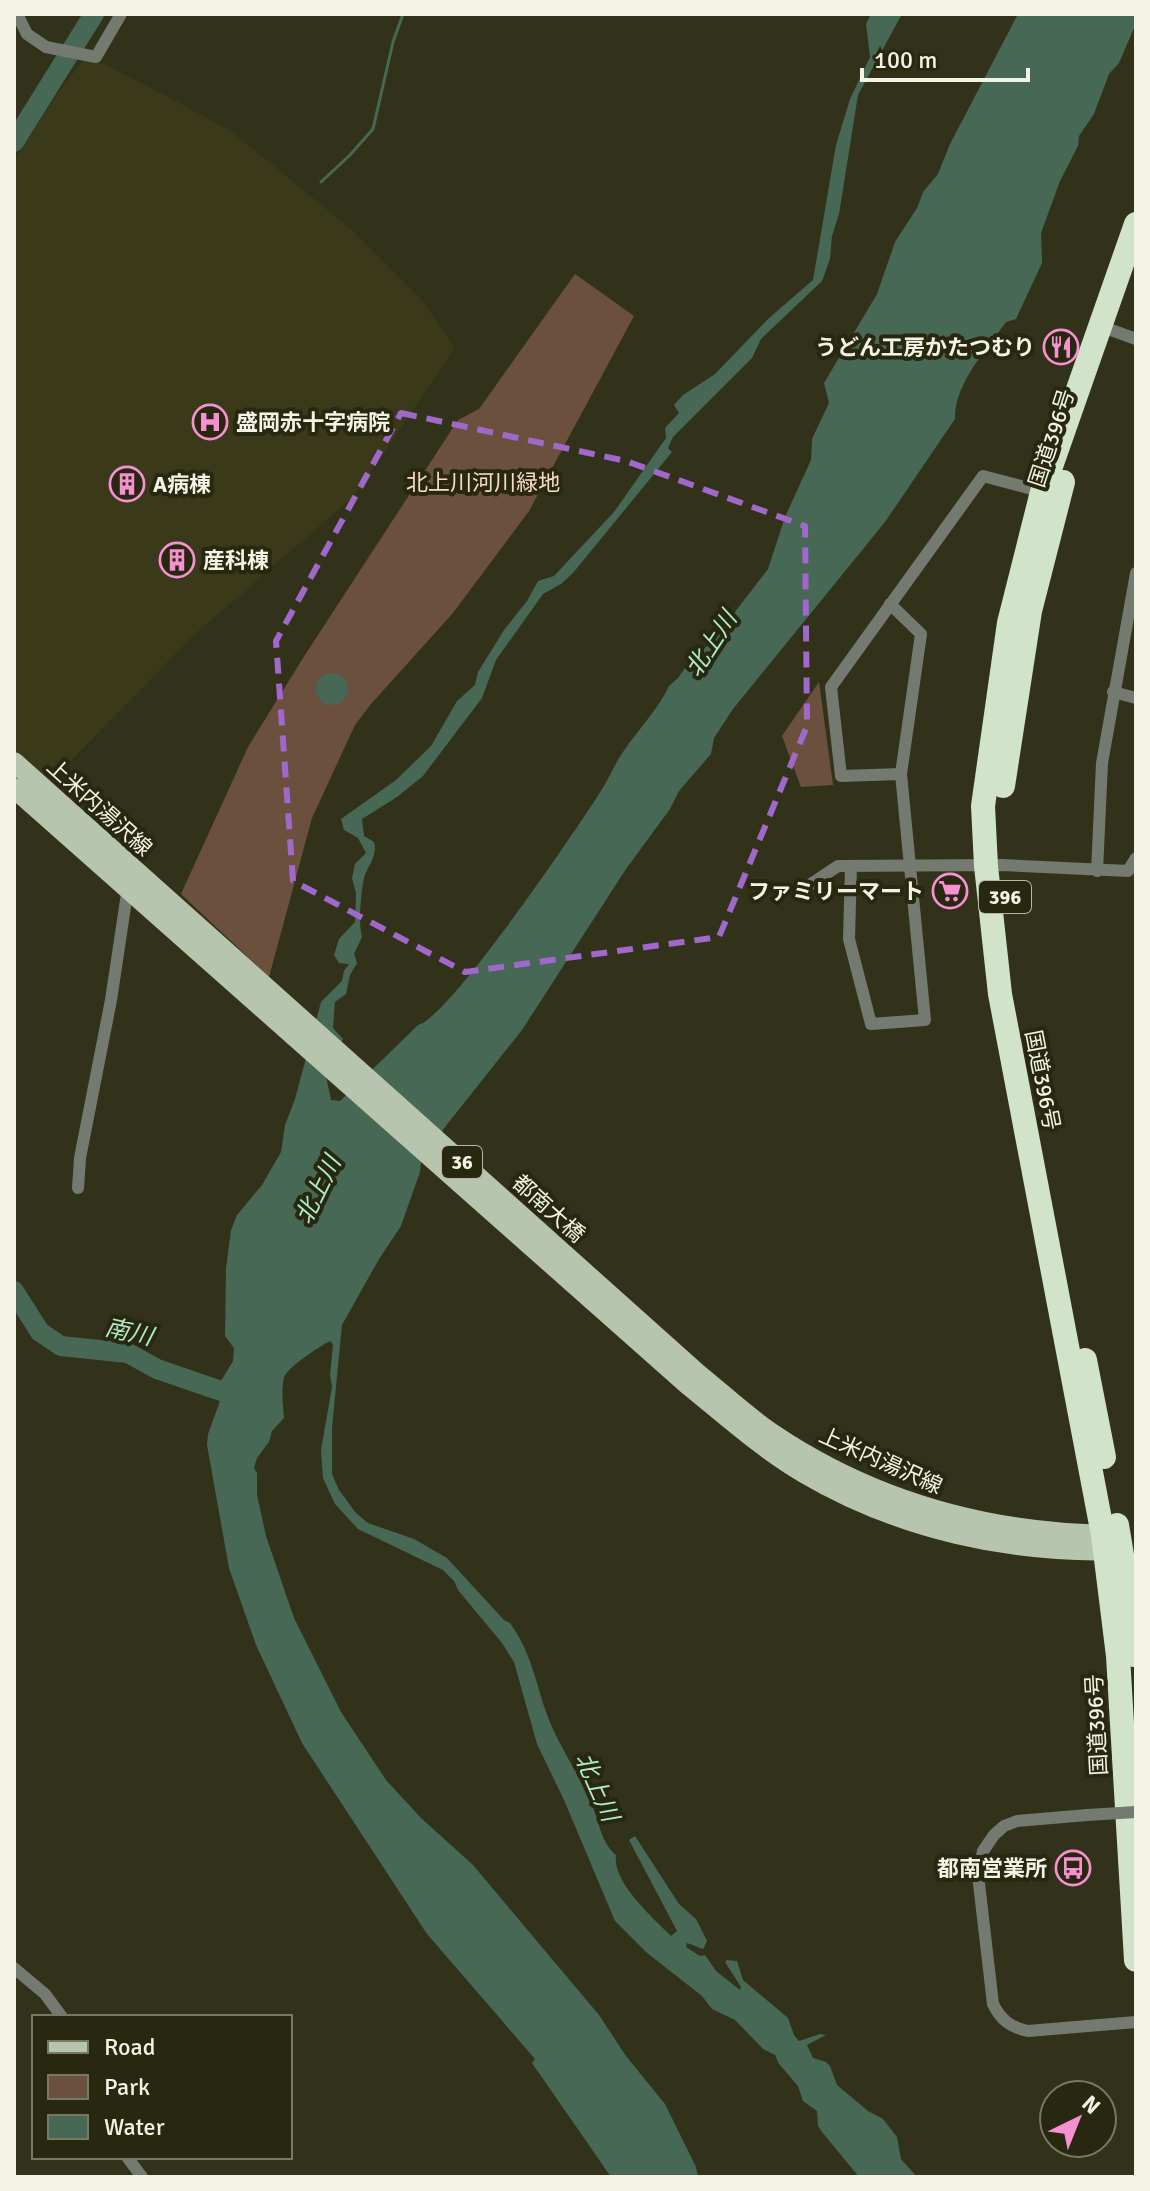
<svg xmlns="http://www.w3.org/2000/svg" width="1150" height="2191" font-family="Signika,'Noto Sans JP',sans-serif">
<rect width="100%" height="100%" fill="#313219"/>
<path fill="#3a3a1a" d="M83,61L102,63L151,88L227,129L254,150L352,230L421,299L455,348L355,495L195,634L49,783L14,749V160L57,94Z"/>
<g fill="#6b513d">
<path d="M575,274L634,316L529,511L453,613L371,704L355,725L312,818L269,977L181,894L248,747L303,658L458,420L479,409Z"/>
<path d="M819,682L833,785L801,787L782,736Z"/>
</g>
<g fill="#466855">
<path d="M871,14H902L858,95L839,214L832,236L830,259L822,281L761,339L752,358L673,437L668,448L672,452L573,573L561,584L543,594L496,660L482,698L423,776L397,797L362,819L364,836L374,842C378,857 367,866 364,878C361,893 358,923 362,937L354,954L357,963L350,975L346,994L335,1002L333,1028L343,1039L326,1076L331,1100L340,1101L418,1025C448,1019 576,830 599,794C608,781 614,765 623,752C637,731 659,708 669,686L678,678L692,658L711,643L768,569L785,517L811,460L812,439L829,403L824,383L877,294L895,242L917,208L923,192L938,174L950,144L1018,14H1132L1135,19L1134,28L1119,63L1109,74L1094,114L1079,136L1078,146L1060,181L1041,233L1042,263L1016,319L1006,322C987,349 954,384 955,419L885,522L733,709L714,738L711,754L679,791L670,809L626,869L522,1030L445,1127L421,1163L420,1172L401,1226L379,1259L342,1325L332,1428V1474L339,1490L356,1513L368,1523L414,1539L447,1558L504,1620L510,1623C535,1658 536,1690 552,1727C564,1754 581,1778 592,1805C599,1821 601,1843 616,1855C612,1882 652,1917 671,1936L677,1931L629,1840L635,1836L679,1904L696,1919L707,1941L703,1949L687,1943L686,1947L700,1956L705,1955L716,1971L740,1990L741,1987L725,1962L727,1960L737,1961L743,1980L788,2018L794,2035L799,2041L820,2034L826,2035L807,2045L813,2058L826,2062L830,2066L837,2085L868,2111L883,2119L897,2137L901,2159L917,2177H859L822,2132L818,2126L817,2111L803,2101L798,2086L779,2064L775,2055L763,2049L735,2020L712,2009L702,1996L646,1952L615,1921L564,1800L537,1744L514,1662L502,1643L458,1590L454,1581L443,1570L358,1529L335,1504L323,1478L321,1450L332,1387L330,1375L333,1344L330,1341C319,1347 287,1367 284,1378C281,1389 283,1407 284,1418L272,1431L269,1442L257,1458L254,1468L257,1473V1495L266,1536L294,1618L341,1712L386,1780L421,1818L473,1865L599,2015L626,2056L665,2104L696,2167L698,2177H611L532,2063L535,2059L427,1934L302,1743L256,1645L229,1568L207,1445L208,1434L220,1401L221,1381L233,1361L234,1348L225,1336L226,1268L231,1230L237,1215L262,1185L281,1152L285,1125L295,1099L321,1002L342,981L344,971L349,964L339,963L334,955L339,939L355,922L356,893L352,878L355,864L366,853L358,838L344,830L341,819L396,780L431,746L457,701L475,685L478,672L504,630L527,601L538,581L554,576L614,512L666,438L665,428L679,413L674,405L683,395L715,374L769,318L813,280L836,145L850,99L870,57L866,24Z"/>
<circle cx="332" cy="689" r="16"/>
</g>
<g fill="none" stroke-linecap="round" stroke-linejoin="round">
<path stroke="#466855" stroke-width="3" d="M321,182L350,155L373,129L393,42L403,14"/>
<g stroke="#466855" stroke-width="20">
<path d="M14,142L94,14"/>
<path d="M14,1291L40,1332L61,1346L128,1353L157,1369L227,1393L243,1404"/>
</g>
<g stroke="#747a70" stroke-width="12">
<path d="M17,14L27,34L46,47L96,57L121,14"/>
<path d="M1100,326L1136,339"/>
<path d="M1113,692L1136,698"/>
<path d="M901,774L841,776L831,687L983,476L1043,492"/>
<path d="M851,866L849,939L871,1024L925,1020L901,774L921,634L890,604"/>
<path d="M1097,871L1102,763L1136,573"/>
<path d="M811,884L838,866L1002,865L1128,871L1136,858"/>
<path d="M78,1188L80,1158L111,1000L128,887"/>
<path d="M1087,1815L1017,1821L1004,1826L994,1835L983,1851L978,1875L993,2004C1001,2020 1010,2027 1028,2031L1136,2022"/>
<path d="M14,1968L45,1994L62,2017"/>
<path d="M127,2157L142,2177"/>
</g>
<g stroke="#b7c5af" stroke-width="20">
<path d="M14,762L697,1373C722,1393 746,1416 773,1434C876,1503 992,1534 1115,1535"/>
<path d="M14,788L688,1385C725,1415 763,1449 804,1473C899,1529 1011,1554 1120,1550"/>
</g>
<g stroke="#d1e3c8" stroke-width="24">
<path d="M1136,224L1042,492L1009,623L983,806L986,866L1000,994L1103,1535L1118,1656L1136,1960"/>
<path d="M1003,786L1030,611L1063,482"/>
<path d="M1085,1360L1104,1457"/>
<path d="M1117,1525L1127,1585L1133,1655"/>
</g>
<path stroke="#747a70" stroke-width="12" d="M1087,1815L1136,1812"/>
</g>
<path fill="none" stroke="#9f68ca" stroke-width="6" stroke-dasharray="16 10" stroke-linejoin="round" d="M401,413L626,461L805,526L807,726L719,937L465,972L293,881L276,641Z"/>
<defs>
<g id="restaurant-ring" transform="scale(1.8)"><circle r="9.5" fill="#27280f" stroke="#f690d0" stroke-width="1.5"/><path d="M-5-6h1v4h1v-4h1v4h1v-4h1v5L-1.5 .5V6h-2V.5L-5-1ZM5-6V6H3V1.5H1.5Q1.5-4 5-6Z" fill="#f690d0"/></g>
<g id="hospital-ring" transform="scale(1.8)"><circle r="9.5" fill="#27280f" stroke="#f690d0" stroke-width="1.5"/><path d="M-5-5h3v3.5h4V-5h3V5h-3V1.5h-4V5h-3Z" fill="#f690d0"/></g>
<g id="building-ring" transform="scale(1.8)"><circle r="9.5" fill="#27280f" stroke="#f690d0" stroke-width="1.5"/><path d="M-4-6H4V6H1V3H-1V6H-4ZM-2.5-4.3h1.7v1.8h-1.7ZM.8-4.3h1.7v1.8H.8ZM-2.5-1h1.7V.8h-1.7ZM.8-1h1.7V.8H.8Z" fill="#f690d0"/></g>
<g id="supermarket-ring" transform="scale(1.8)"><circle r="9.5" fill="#27280f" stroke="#f690d0" stroke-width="1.5"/><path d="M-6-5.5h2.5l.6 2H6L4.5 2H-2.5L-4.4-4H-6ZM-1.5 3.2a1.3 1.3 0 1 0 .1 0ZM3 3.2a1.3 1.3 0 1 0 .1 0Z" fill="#f690d0"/></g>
<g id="bus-ring" transform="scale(1.8)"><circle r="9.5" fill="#27280f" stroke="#f690d0" stroke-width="1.5"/><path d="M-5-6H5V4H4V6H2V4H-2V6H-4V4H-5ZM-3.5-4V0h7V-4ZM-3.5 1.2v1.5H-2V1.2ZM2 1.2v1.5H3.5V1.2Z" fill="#f690d0"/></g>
</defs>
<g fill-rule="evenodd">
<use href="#restaurant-ring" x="1061" y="347"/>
<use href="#hospital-ring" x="210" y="422"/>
<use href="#building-ring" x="127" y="484"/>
<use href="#building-ring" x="177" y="560"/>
<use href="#supermarket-ring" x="950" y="891"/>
<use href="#bus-ring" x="1073" y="1868"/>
</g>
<g text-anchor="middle" stroke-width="8" stroke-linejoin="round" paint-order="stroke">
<g fill="#27280f" stroke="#b5b6a4" stroke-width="2">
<rect x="979" y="881" width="52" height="32" rx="6"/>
<rect x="442" y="1146" width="40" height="32" rx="6"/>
</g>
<g font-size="20" font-weight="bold" fill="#f2f3e4">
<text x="1005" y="904">396</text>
<text x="462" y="1169">36</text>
</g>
<g font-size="22" font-weight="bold" fill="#f2f3e4" stroke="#27280f" text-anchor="end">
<text x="1035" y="355">うどん工房かたつむり</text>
<text x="236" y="430" text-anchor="start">盛岡赤十字病院</text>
<text x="153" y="492" text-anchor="start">A病棟</text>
<text x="203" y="568" text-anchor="start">産科棟</text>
<text x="924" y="899">ファミリーマート</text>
<text x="1047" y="1876">都南営業所</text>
</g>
<g font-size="22" fill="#f2f3e4" stroke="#27280f">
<text transform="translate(1051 438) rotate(-72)" y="8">国道396号</text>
<text transform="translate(100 807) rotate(42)" y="8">上米内湯沢線</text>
<text transform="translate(1043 1080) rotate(79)" y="8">国道396号</text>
<text transform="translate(549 1208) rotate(42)" y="8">都南大橋</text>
<text transform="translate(881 1460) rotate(24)" y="8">上米内湯沢線</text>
<text transform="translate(1096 1725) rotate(-93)" y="8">国道396号</text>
</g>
<g font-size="22" fill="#fadac2" stroke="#27280f">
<text x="483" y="490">北上川河川緑地</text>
</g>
<g font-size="24" font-style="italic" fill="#aeecc9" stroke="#27280f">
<text transform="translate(711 644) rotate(-57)" y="8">北上川</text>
<text transform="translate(318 1190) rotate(-64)" y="8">北上川</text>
<text transform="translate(129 1332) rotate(13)" y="8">南川</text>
<text transform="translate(597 1787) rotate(66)" y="8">北上川</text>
</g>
</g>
<rect width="1150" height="2191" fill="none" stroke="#f2f3e4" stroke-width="32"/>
<rect x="32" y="2015" width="260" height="144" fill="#27280f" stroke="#787964" stroke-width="2"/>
<rect x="48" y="2041" width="40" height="12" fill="#b7c5af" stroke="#787964" stroke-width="2"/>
<text x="104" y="2055" font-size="24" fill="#f2f3e4">Road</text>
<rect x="48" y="2075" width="40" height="24" fill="#6b513d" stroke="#787964" stroke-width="2"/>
<text x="104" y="2095" font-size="24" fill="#f2f3e4">Park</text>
<rect x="48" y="2115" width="40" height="24" fill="#466855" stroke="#787964" stroke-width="2"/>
<text x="104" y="2135" font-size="24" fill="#f2f3e4">Water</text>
<g transform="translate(1078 2119) rotate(43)"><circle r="38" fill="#27280f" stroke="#787964" stroke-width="2"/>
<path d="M0-6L14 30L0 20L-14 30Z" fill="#f690d0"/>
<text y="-12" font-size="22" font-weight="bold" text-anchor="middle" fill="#f2f3e4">N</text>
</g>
<path d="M862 68v12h166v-12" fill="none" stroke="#f2f3e4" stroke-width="4"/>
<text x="874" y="68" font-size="24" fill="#f2f3e4" stroke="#27280f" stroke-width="6" paint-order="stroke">100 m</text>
</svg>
